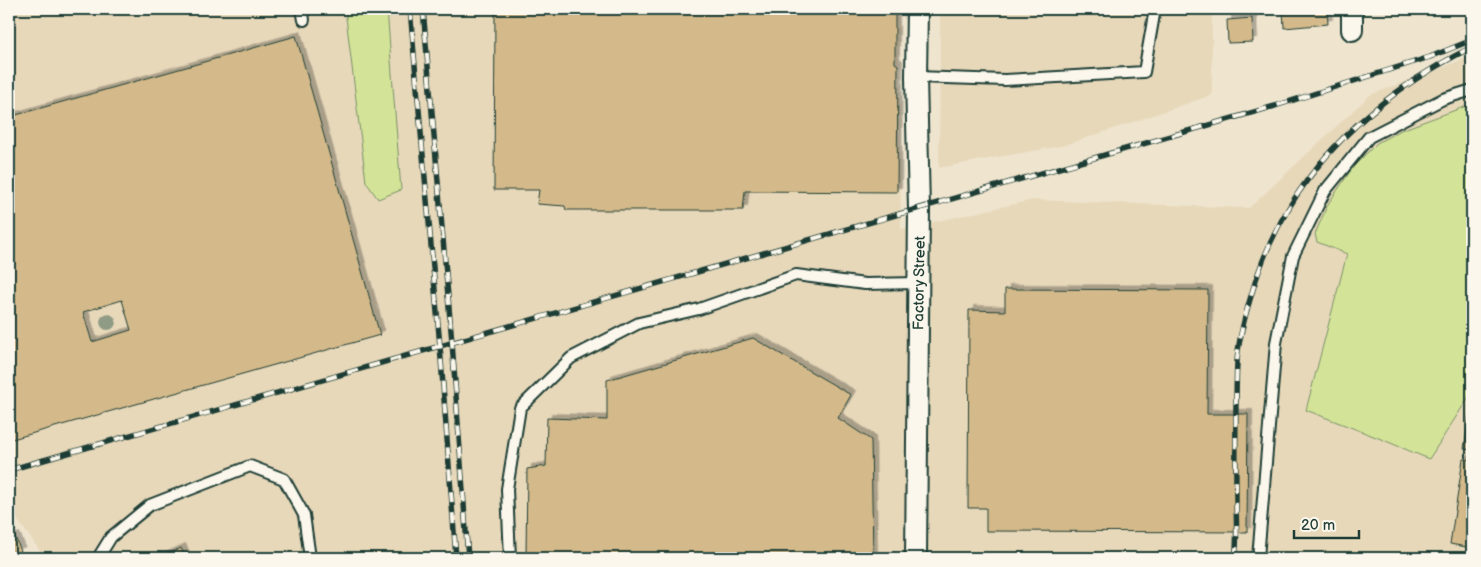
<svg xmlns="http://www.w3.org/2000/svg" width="1481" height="567" font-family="'Balsamiq Sans',sans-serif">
<defs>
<filter id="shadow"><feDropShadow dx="4.5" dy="-4.5" stdDeviation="0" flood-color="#0004"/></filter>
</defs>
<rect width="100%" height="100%" fill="#efe5cf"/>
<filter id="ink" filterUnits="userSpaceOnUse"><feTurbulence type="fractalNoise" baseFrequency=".02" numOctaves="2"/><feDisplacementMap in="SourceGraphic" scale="10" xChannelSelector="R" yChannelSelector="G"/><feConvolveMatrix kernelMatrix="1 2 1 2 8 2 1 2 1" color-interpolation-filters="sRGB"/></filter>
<g filter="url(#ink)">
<g fill="#e7d8ba">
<path d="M9,9H899L901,229L1033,200L1249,208L1370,95L1472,56V558H45L9,508Z"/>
<path d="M940,9H1212V95L1066,145L939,168Z"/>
</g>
<g fill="#d3e498" stroke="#799066">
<path d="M345,9H387L401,190L378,199L366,182Z"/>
<path d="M1472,104V392L1429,459L1381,439L1306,410L1347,254L1317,242L1315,234L1328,204L1353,167L1377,143L1401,130Z"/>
</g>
<g fill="#d4ba8a" stroke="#1f3d34" fill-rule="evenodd" filter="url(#shadow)">
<path d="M495,9H895V63L898,65L897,192L745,191L743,210H566L565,206L537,204L539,190H494Z"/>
<path d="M1283,9H1327L1328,24L1284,28Z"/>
<path d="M1252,18L1253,42L1228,43L1227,20Z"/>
<path d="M296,36L380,335L9,440V117ZM122,300L131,330L92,342L83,312Z"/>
<path d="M1005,289L1208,290L1207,414H1248L1247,532L986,531V508H968L969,310L1005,311Z"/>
<path d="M753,338L851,395L838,418L871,440L873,558H526L527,469L546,466L547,418L607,420V380Z"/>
<path d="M1472,397V450L1464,449Z"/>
<path d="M1463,459L1472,460V548L1450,544Z"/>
<path d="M15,537L21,551L9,556V539Z"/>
<path d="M181,548L186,558H159Z"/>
</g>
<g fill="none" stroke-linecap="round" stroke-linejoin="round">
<g stroke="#1f3d34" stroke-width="14">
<g id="lane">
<path d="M302,9L304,20"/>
<path d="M916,77L1005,80L1144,72L1155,9"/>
<path d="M98,558L111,537L150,505L250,466L284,479L304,515L310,558"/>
<path d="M510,558L507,489L520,408L571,358L639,323L699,309L796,275L865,284L918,283"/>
<path d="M1258,558L1276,343L1293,256L1325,191L1369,137L1443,99L1472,90"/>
</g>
</g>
<g stroke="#1f3d34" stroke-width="24">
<g id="street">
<path d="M1352,30V9"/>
<path d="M916,558L919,209L916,77L917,9"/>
</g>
</g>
<use href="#lane" stroke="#fbf7ec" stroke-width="10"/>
<use href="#street" stroke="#fbf7ec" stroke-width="20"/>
<g stroke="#1f3d34" stroke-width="5.5">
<g id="rail">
<path d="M410,9L440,346L456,558"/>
<path d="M423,9L452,342L468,558"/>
<path d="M9,470L1275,106L1430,57L1472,40"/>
<path d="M1235,558C1238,539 1236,517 1236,498C1236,453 1235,407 1237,362C1238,341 1245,316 1251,296C1284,179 1366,100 1472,47"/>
</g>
</g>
<use href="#rail" stroke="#fbf7ec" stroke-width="4" stroke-dasharray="11" stroke-linecap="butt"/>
</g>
<circle fill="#909b85" cx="108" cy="322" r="8"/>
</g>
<g text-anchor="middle" stroke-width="4" stroke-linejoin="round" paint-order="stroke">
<g font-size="15" fill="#1f3d34" stroke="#fbf7ec">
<text transform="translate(919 283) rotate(-89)" y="5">Factory Street</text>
</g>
</g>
<rect width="1481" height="567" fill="none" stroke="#fbf7ec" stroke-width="30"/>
<rect x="15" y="15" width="1451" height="537" fill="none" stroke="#1f3d34" stroke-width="2" filter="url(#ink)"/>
<path d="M1294 530v8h65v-8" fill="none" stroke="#1f3d34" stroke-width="2.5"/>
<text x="1301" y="530" font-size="15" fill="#1f3d34" stroke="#fbf7ec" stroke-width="4" paint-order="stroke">20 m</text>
</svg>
